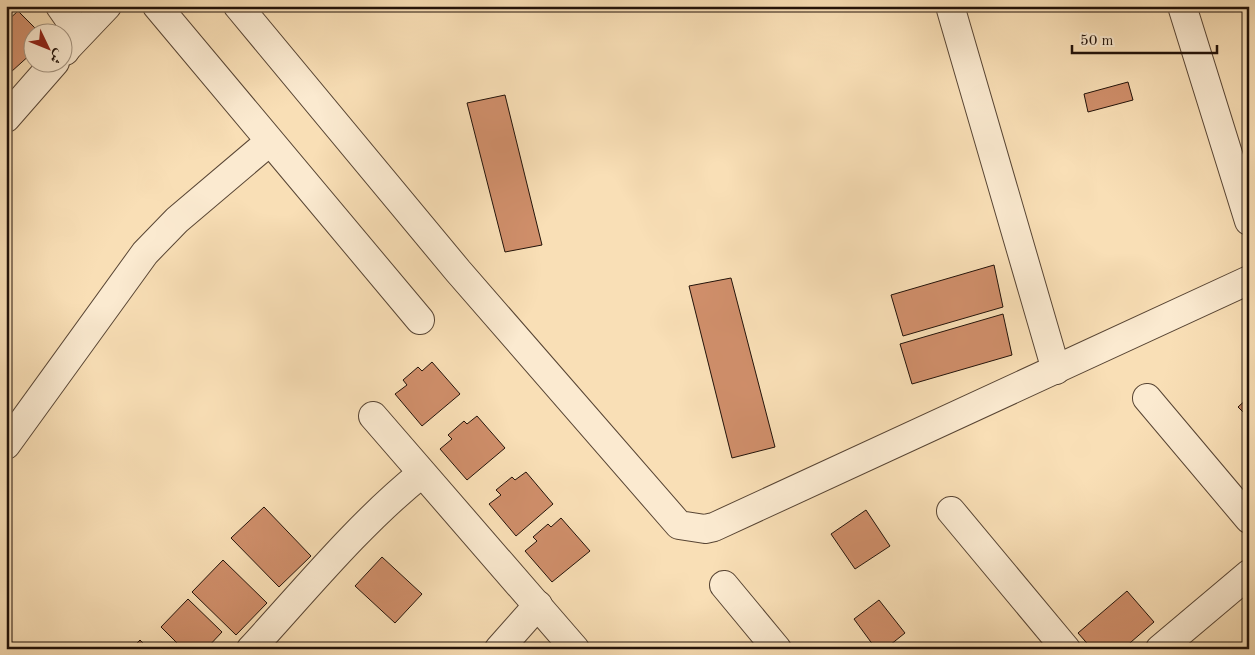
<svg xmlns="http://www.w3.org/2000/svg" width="1255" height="655" font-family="'Old Standard TT',Amiri,serif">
<rect width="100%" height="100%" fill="#f9dfb6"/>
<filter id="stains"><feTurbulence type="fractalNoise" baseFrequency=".004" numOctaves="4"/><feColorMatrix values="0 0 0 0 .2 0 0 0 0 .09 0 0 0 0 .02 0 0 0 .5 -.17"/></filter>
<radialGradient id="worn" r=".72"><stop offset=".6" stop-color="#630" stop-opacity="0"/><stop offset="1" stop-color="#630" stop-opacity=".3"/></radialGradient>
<g fill="#d08f6b" stroke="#221209">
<path d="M18,11L39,32H32V53L11,72L6,67V22Z"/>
<path d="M1128,82L1133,100L1088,112L1084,94Z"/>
<path d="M505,95L542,245L505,252L467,103Z"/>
<path d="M994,265L1003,307L903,336L891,295Z"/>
<path d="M731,278L775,447L732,458L689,286Z"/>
<path d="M1003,314L1012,355L912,384L900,344Z"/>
<path d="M432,362L460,394L422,426L395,394L407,385L403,380L418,367L422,371Z"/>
<path d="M1249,397V418L1238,407Z"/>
<path d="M477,416L505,448L467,480L440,449L452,439L448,435L464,421L467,424Z"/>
<path d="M526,472L553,504L516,536L489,504L501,495L496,490L512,477L515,480Z"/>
<path d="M264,507L311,556L279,587L231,538Z"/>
<path d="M866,510L890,546L855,569L831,534Z"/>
<path d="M561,518L590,551L552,582L525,551L537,541L533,537L548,524L551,527Z"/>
<path d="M382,557L422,594L395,623L355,586Z"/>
<path d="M223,560L267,603L236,635L192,592Z"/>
<path d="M1127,591L1154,622L1123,649H1092L1078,633Z"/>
<path d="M188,599L222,632L206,649H183L161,627Z"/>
<path d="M879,600L905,633L885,649H876L854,619Z"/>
<path d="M140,640L149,649H131Z"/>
</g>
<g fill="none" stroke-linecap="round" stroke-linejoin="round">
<g stroke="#584534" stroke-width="30">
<g id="minor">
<path d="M60,6L76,29L65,51"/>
<path d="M157,6L420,320"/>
<path d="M238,6L458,271L679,525L705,529L714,527L1249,280"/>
<path d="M950,6L1056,370"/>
<path d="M1182,6L1249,221"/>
<path d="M67,48L107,6"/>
<path d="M6,118L55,62"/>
<path d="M1147,398L1249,519"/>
<path d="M373,416L575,649"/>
<path d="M6,445L145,253L177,220L269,142"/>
<path d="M951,511L1066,649"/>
<path d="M724,585L777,649"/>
<path d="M251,649C306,589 358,525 421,474"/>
<path d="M499,649L538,605"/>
<path d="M1160,649L1249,574"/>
</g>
</g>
<use href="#minor" stroke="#fbead0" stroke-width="28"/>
</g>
<rect width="1255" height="655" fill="none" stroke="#f9dfb6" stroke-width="25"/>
<rect x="8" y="8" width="1240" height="640" fill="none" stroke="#221209" stroke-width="2.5"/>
<rect x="12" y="12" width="1230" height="630" fill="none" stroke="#221209"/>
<g transform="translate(48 48) rotate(133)"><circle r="24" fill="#fbead0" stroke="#a49480"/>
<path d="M0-4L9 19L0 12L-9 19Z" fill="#8f2418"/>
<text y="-8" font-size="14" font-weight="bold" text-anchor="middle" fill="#221209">ش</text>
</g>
<path d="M1072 45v8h145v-8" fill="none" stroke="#221209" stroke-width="2.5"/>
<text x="1080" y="45" font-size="15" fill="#221209" stroke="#fbead0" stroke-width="4" paint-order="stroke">50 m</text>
<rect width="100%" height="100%" filter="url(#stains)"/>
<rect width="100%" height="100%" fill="url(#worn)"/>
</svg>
